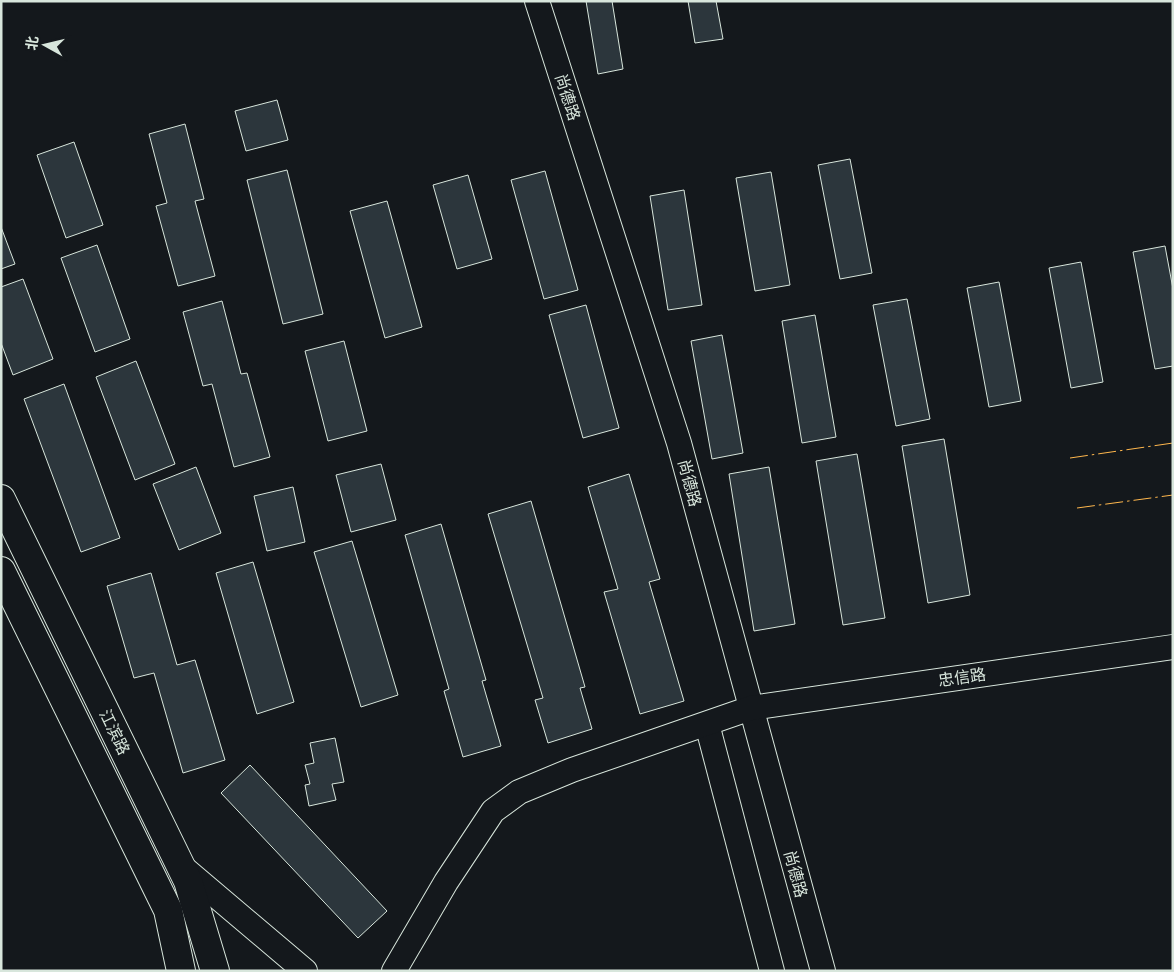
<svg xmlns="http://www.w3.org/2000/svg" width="1174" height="972" font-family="'Sofia Sans Condensed','Noto Sans SC',sans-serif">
<rect width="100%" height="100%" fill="#14181c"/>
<g fill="#2c363c" stroke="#d8e6dc">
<path d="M586,1H612L623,69L598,74Z"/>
<path d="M688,1H716L723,39L695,43Z"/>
<path d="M277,100L288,140L246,151L235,111Z"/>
<path d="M185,124L204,199L195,201L215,276L178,286L156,206L167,203L149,134Z"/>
<path d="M74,142L103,225L66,238L37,155Z"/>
<path d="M850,159L872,273L840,279L818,165Z"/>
<path d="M287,170L323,314L283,324L247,180Z"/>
<path d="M545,171L578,290L544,299L511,180Z"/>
<path d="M771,172L790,285L755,291L736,178Z"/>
<path d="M468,175L492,259L457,269L433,185Z"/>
<path d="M684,190L702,305L668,310L650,196Z"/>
<path d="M387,201L422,327L385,338L350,211Z"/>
<path d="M1,227L15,264L1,269Z"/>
<path d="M97,245L130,339L95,352L61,258Z"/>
<path d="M1165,246L1173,289V366L1155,369L1133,252Z"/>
<path d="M1081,262L1103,382L1071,388L1049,268Z"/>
<path d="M23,279L53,359L13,375L1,343V287Z"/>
<path d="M999,282L1021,401L989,407L967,288Z"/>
<path d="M907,299L930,419L896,426L873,305Z"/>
<path d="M222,301L241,374L247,373L270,457L234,467L212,384L203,386L183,312Z"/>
<path d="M586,305L619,428L583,438L549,315Z"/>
<path d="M815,315L836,437L802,443L782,321Z"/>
<path d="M722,335L743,453L712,459L691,341Z"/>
<path d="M344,341L367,431L328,441L305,351Z"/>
<path d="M136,361L175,464L135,480L96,377Z"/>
<path d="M64,384L120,538L81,552L24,399Z"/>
<path d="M944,439L970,595L928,603L902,446Z"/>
<path d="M857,454L885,618L843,625L816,461Z"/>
<path d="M381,464L396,520L351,532L336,475Z"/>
<path d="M196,467L221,533L179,550L153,484Z"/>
<path d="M769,467L795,624L754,631L729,474Z"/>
<path d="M629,474L660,579L649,582L684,701L640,714L604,592L618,589L588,487Z"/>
<path d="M293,487L305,542L267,551L254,496Z"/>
<path d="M531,501L585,687L580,688L592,729L548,743L535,700L543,698L488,514Z"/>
<path d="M441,524L486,680L482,681L501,746L463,757L444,691L449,689L405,535Z"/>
<path d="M352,541L398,695L361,707L314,552Z"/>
<path d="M253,562L294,702L257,714L216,573Z"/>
<path d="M151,573L177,665L195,660L225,760L183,773L154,673L134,678L107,586Z"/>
<path d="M335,738L344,782L332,784L336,800L309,806L305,785L310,784L305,765L314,763L310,743Z"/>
<path d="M250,765L387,911L358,938L221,793Z"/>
</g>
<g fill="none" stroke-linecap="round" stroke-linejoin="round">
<g stroke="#d8e6dc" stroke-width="26">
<g id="minor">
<path d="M537,1L679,443L823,971"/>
<path d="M707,724L772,971"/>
<path d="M181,866L305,971"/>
<path d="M394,971L446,882L493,811L519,792L572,770L751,708L1173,647"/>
</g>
</g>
<g stroke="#d8e6dc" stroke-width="30">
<g id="major">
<path d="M1,499L188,881L215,971"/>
<path d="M1,571L168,910L181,971"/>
</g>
</g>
<use href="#minor" stroke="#14181c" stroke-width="24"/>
<use href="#major" stroke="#14181c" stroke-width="28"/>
<g stroke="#ffb74d" stroke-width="1" stroke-dasharray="18 4 2.5 4" stroke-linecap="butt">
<path d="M1070,458L1173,443"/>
<path d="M1077,508L1173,495"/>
</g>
</g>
<g text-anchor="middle" stroke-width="4" stroke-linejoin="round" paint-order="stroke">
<g font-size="16" fill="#d8e6dc" stroke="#14181c">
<text transform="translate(568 97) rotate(72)" y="6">尚德路</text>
<text transform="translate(690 483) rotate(75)" y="6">尚德路</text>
<text transform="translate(962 677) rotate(-8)" y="6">忠信路</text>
<text transform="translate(115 732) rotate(64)" y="6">江滨路</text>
<text transform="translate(796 874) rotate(75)" y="6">尚德路</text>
</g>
</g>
<rect width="1174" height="972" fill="none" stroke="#d8e6dc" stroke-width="5"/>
<g transform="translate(45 45) rotate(278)" stroke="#14181c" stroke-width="4" paint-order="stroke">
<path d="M0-4L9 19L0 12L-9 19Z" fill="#d8e6dc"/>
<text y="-8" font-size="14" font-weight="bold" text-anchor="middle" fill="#d8e6dc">北</text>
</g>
</svg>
